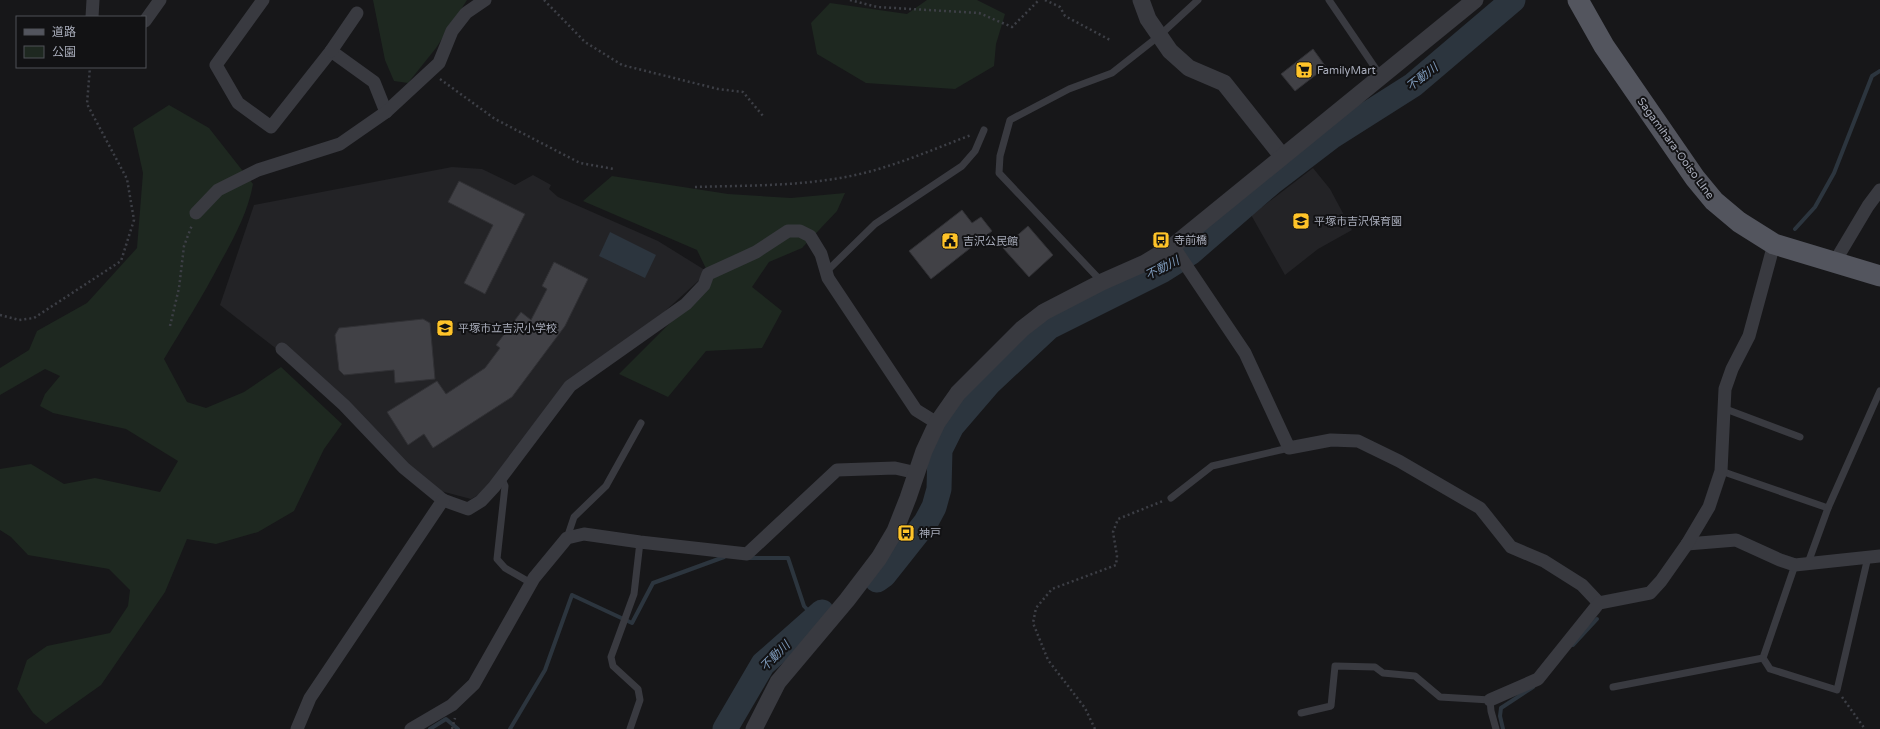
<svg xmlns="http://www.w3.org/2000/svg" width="1880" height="729" font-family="'Varela Round','Noto Sans JP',sans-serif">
<rect width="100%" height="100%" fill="#171719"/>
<g fill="#232326">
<path d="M452,167L482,169L515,185L533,175L551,185L549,189L558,197L658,241L708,272L663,313L566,382L489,489L471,499L437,490L278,350L220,305L254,205Z"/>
<path d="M1313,168L1330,189L1352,230L1318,249L1285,275L1250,213L1260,205L1262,207Z"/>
</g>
<g fill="#1e2820">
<path d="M373,0H467L436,48L408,83L394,81L385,60Z"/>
<path d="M927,0H977L1005,14L996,44L994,66L955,89L866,83L817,54L811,23L830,3L907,14Z"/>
<path d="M169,105L209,128L253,184C248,212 234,238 220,263C203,296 183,327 164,359L187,402L206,408L244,392L281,367L342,424L324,449L294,511L258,532L216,544L187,539L165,592L101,685L46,724L33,713L17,689L27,660L47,646L110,633L128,606L130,590L109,569L28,555L11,537L0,530V469L31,464L64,484L95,478L160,492L178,461L126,429L53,413L40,406L45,394L60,376L45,369L0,395V368L29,350L37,331L87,303L137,248L143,173L133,128Z"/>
<path d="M612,176L728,194L791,198L845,193L837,211L802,248L769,262L752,287L782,311L762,348L706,351L668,397L619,374L712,281L697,250L583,201Z"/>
</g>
<path fill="#2c353e" d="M610,232L656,255L645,278L599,256Z"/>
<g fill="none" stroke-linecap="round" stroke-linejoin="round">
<g stroke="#2c353e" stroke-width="4">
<path d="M1795,229L1815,207L1834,173L1872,76L1880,71"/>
<path d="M749,558H788L804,606L814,617"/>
<path d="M1573,645L1597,619"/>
<path d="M430,729L446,719L458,729"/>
<path d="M510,729L545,670L572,595L632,623L653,583L724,557"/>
<path d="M1503,729L1500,716L1501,708L1533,687"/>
</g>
<g stroke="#2c353e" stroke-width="25">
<path d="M877,580L884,575L926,522L934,507L939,489L940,450L952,426L989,383L1049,327L1163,270L1190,253L1272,182L1331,137L1413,85L1513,0"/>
<path d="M725,729L763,664L822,612"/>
</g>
</g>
<g fill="#414146" stroke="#313135">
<path d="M1313,49L1326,67L1295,91L1281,74Z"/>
<path d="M459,181L525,214L485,294L464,283L493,225L448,202Z"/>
<path d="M962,210L972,223L981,217L992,231L931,279L909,251Z"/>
<path d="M1028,226L1053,255L1029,277L1003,248Z"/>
<path d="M554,262L588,279L565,326L512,397L433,448L424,434L408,445L387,412L437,381L446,394L485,368L500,348L496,345L521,312L531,320L547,289L542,286Z"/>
<path d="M423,319L430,323L435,379L395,383L394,370L344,375L339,370L335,335L339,328Z"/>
</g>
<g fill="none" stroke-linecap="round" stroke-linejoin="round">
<g stroke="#3d3f46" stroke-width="2.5" stroke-dasharray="2 3" stroke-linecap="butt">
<path d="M544,0L585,42L622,65L718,89L743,92L763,116"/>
<path d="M850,0L877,7L979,13L1012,27L1039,0"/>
<path d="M1045,0L1060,7L1065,16L1110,40"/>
<path d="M440,79L495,119L580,163L614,169"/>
<path d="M695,187C758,185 824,187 885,167C914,158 942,146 971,135"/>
<path d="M0,315L19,320L34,318L121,261L134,220L127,179L87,104L90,67"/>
<path d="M170,326L179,288L184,246L192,225"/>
<path d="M1842,697L1865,729"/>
<path d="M452,729L455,718"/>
<path d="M1095,729L1085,708L1048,660L1033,623L1036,608L1052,589L1116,565L1117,556L1113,532L1118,519L1163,501"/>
</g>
<g stroke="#393a40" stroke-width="7">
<path d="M1329,0L1380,75"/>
<path d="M826,272L875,224L962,166L975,151L984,130"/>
<path d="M1102,282L999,173L1000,156L1010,120L1069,89L1112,73L1159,36L1198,0"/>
<path d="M1723,408L1800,437"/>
<path d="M1721,471L1828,508"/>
<path d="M501,477L505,486L497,559L505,568L531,583"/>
<path d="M1171,498L1212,466L1289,448"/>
<path d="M567,538L574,517L606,486L641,423"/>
<path d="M1808,563L1828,508L1880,391"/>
<path d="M1763,658L1770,669L1837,690L1868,557"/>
<path d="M1763,658L1795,565"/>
<path d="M1613,687L1763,658"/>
<path d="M1301,713L1331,706L1335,666L1375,667L1383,673L1415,676L1440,697L1490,700L1491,711L1496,729"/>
<path d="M630,729L640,700L638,689L613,666L611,657L634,594L640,542"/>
</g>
<g stroke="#393a40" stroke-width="13">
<path d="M263,0L216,65L238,103L271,127L331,51L374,82L386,112"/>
<path d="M92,17L93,0"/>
<path d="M145,21L160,0"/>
<path d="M331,51L357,13"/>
<path d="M196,213L218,190L258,170L340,144L386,112L439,63L452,31L466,13L485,0"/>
<path d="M1173,246L1245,353L1289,448L1331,440L1358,441L1399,461L1480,508L1511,547L1544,561L1582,585L1599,603"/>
<path d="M1834,263L1868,206L1880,190"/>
<path d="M282,349L344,405L404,468L443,500L468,509L481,501L494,487L570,386L686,304L704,285L708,274L756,252L788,231H800L810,236L821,254L828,278L916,410L937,423"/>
<path d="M1687,544L1736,540L1780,560L1795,565L1880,556"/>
<path d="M1490,700L1538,679L1599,603L1650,593L1661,581L1687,544L1709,507L1721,471L1725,389L1732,369L1749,336L1774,244"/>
<path d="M297,729L310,698L443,500"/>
<path d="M411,729L452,705L474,684L534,578L567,538L584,534L640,542L747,554L837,470L895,468L917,473"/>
</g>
<g stroke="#393a40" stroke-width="17">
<path d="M1141,0L1148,19L1170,51L1189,68L1224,83L1282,156"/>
<path d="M754,729L778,682L847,600L879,558L895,531L908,498L924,451L937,423L958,393L1022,329L1044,312L1102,282L1145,263L1173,246L1475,0"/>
</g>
<path stroke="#53555e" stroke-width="21" d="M1578,0L1604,46L1695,178L1714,201L1739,222L1774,244L1880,276"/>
</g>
<defs>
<g id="supermarket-square" transform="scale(0.9)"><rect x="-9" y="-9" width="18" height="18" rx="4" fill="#ffc429" stroke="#121214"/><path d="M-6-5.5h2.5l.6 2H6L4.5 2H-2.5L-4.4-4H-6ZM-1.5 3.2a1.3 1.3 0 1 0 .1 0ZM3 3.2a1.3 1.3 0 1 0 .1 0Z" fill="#111"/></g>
<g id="school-square" transform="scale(0.9)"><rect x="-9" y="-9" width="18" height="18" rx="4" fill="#ffc429" stroke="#121214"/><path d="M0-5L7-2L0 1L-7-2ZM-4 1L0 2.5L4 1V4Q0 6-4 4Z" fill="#111"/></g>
<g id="bus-square" transform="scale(0.9)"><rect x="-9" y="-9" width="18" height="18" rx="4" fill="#ffc429" stroke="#121214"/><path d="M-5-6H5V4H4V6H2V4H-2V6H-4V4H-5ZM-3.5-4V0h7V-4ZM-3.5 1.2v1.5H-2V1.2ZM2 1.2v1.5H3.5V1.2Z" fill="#111"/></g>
<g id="civic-square" transform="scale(0.9)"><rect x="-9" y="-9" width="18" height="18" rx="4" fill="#ffc429" stroke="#121214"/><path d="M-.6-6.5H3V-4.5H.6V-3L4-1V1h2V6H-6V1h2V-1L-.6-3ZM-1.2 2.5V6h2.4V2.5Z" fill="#111"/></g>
</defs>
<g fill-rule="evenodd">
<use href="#supermarket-square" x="1304" y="70"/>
<use href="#school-square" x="1301" y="221"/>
<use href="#bus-square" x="1161" y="240"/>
<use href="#civic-square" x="950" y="241"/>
<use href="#school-square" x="445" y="328"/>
<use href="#bus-square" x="906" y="533"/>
</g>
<g text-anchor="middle" stroke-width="4" stroke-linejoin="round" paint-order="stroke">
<g font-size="11" fill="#a8acba" stroke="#121214" text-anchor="start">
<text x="1317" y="74">FamilyMart</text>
<text x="1314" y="225">平塚市吉沢保育園</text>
<text x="1174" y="244">寺前橋</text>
<text x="963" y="245">吉沢公民館</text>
<text x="458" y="332">平塚市立吉沢小学校</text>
<text x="919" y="537">神戸</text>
</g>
<g font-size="11" fill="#a8acba" stroke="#121214">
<text transform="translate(1676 148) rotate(54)" y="4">Sagamihara-Ooiso LIne</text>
</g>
<g font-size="12" font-style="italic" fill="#7c98b8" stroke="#121214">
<text transform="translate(1422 77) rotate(-38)" y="4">不動川</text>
<text transform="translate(1162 268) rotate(-27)" y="4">不動川</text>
<text transform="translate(775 656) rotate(-45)" y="4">不動川</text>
</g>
</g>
<rect x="16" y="16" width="130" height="52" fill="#121214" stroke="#4e5056"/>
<rect x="24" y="29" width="20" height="6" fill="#53555e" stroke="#4e5056"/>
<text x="52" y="36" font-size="12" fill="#a8acba">道路</text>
<rect x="24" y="46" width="20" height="12" fill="#1e2820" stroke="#4e5056"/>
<text x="52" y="56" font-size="12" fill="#a8acba">公園</text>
</svg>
